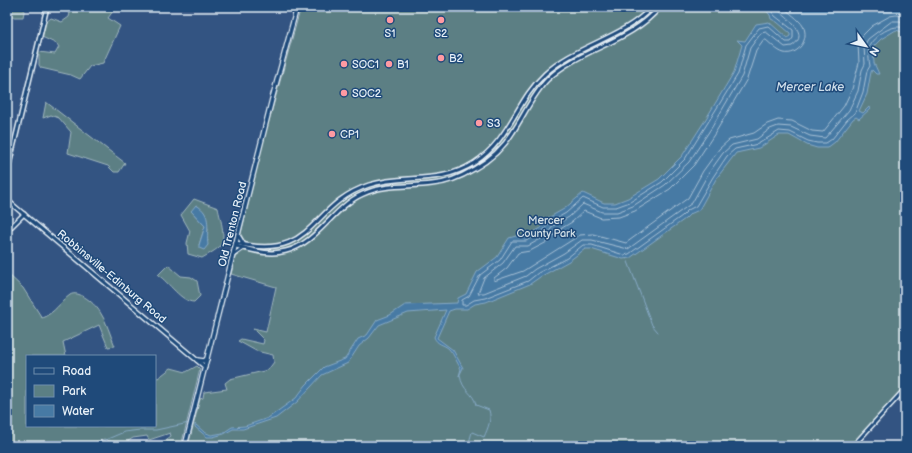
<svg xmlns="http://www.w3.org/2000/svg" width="912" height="453" font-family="'Balsamiq Sans',sans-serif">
<rect width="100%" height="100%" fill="#335482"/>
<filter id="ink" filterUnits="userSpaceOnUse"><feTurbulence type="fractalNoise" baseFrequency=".025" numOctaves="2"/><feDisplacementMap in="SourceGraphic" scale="8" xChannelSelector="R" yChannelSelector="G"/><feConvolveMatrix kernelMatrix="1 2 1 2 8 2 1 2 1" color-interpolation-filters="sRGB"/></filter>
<g filter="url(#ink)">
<g fill="#5b7f84" stroke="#a2b8be" fill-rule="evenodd">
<path d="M7,7H25L23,17H7Z"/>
<path d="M56,7H116L108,18L120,26L103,63L90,66L80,79L71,75L41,68L39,65V52L55,54L59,47L57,44L42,37L45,23L51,18L62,22L69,17L70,13Z"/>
<path d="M301,7H905V386L852,446H188L200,399L203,398L204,392L227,389L225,383L230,379L268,370L274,362L273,355L256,351L238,341L241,339L263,344L264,340L253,329L266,332L276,287L231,274L266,131Z"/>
<path d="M46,102L125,163L119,172H114L108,166L68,153L71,132L59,118L51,115L43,118Z"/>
<path d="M194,199L218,208C220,219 228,240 218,248C213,252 207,255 202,258L188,254L187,243L190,231L181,215ZM196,205L204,212L208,230L206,237L208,241L199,245L205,226L193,213Z"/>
<path d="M168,265L181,276L191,277L197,281L200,296L194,302C181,302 169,282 158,275Z"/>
<path d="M7,273L23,288L42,318C56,312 59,303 70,295C79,289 96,305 100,312C107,322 110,335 115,346L108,347L99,325L63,342L66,356H27V426H155V377L158,378L171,368L186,372L197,366L200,369L181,446H158L171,436L170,433L149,440L147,436L133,438L122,445L104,439L86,446H7Z"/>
</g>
<g fill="#477aa4" stroke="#87aac6">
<path d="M763,7H905V37L902,32L896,30L881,39L873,47L874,63L879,74H876L872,70L871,72L867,94L859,111L863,113L869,107L870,109L859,119L856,117L853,119L835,142L827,148H817L807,145L789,135H779L759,148L736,153L716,179L699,210L690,214L685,219L630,258L623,259L591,249H585L569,261L540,277L530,284L486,302L475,304L467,309H455L449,311L437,338L453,350L463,368L459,376L461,369C457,363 454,354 449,349C444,344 437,345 434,337L446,310L408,313L379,325L369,338L359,346L348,363L322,375L297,402L276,418L243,429H233L224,434L213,437H207L195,427V424L204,432L211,435L223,433L232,427L245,426L268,418L296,398L306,385L324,367L345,359L358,339L367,335L377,320L390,315L405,305L457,303L458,298L466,294L477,272L497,257L509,238L516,236L525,237L541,228L548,218L564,209L583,193L604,203H615L628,198L659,179L682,156L704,122L734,72L742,45L737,40L745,41L756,24L769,22L787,38L790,36V33L777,22L771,19L770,15Z"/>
<path d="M196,205C213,214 206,230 208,245L204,250L199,248V245L205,226L191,211Z"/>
</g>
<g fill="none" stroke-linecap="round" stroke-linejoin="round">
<g stroke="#a8c1d6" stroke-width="1">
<path d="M768,7L775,16L793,30V38L790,42H786L768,26L759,28L746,45L738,74L707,124L685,159L662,182L630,202L616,207H603L583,198L566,213L550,222L543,231L526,241H512L500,260L480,275L469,296L462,300V305H466L474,300L485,298L528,281L538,273L567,258L583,245H592L624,255L629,254L682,216L688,210L696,206L713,177L727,156L735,149L758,144L779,131L790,132L808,141L817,143H826L832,139L847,120L855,113L863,92L867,71L870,66C869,61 868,52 869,47C872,37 895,21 905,29"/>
<path d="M775,7C784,17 812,33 792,46L785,47L766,32L761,33L750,48L742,76L712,127L689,162L665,185L633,206L617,212H602L583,204L569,217L553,226L546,236L528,246H515L503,263L484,278L478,293H484L526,276L535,269L564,253L582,240H592L628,249L692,203L708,174L723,153L732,145L757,139L770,129L778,126L791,127L810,136L825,138L849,110L858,91L862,70L865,64L864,46L868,39L892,21H900L905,23"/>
<path d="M783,7C789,13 799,19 803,26C810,39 798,56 784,53C777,51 771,44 766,40H764L756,51L747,79L717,130L694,165L670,189L635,211L619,217L601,218L584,211L572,222L557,231L549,241L530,251L518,253L507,268L494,278V281L523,271L580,235L593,234L626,243L688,198L703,171L719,149L729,140L754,133L767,124L778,120L792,121L812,131L823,132L844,106L852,89L859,63L858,44L863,35L872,26L890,16L896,15L905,16"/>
</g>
<g stroke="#87aac6" stroke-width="1">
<path d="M627,259L652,325L658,332"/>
<path d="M460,375C462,392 474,392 476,405L489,410C492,419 488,428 484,437L472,432L468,446"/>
<path d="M91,446L124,432L140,430H156L189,423"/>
</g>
<g stroke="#e8f1f8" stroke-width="6">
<g id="tertiary">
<path d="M7,173L47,7"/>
<path d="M7,200L205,367"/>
<path d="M7,231L24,214"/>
<path d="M238,235L244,245"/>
<path d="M236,243C316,262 308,205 369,185C406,173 437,186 474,163C511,139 515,102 545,74C576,45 622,39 652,7"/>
<path d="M236,246C253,250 268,256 286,251C318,243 333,207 363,194C385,184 408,187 432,184C447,183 461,177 474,169C490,160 504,147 513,132C525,114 533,94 548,79C581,48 630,43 660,7"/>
<path d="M233,255L243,248"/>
<path d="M853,446L905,389"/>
</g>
</g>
<g stroke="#e8f1f8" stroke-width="6">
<g id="secondary">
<path d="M197,360L204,361L207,359"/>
<path d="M185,446L272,99L297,7"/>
</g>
</g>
<use href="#tertiary" stroke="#1f4a7a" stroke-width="3"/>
<use href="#secondary" stroke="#1f4a7a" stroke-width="3.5"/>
</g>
</g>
<g fill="#ff9aa2" stroke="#1f4a7a" stroke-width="1.5">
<circle cx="390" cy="20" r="4"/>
<circle cx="441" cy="20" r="4"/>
<circle cx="441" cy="58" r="4"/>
<circle cx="344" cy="64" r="4"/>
<circle cx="389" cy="64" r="4"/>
<circle cx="344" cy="93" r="4"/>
<circle cx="479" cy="123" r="4"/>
<circle cx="332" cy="134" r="4"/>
</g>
<g text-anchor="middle" stroke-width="3" stroke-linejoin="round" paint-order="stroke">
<g font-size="11" fill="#e8f1f8" stroke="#1f4a7a" text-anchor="start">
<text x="390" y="37" text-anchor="middle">S1</text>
<text x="441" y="37" text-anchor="middle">S2</text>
<text x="449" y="62">B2</text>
<text x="352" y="68">SOC1</text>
<text x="397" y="68">B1</text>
<text x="352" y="97">SOC2</text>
<text x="487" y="127">S3</text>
<text x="340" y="138">CP1</text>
</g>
<g font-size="11" fill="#d3e0e7" stroke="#1f4a7a">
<text x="546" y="224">Mercer<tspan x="546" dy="13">County Park</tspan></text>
</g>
<g font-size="11" fill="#e8f1f8" stroke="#1f4a7a">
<text transform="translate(232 224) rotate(-76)" y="4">Old Trenton Road</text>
<text transform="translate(112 276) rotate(40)" y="4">Robbinsville-Edinburg Road</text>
</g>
<g font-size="12" font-style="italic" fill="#d0dfeb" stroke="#1f4a7a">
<text x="810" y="91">Mercer Lake</text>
</g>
</g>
<rect width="912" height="453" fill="none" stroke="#1f4a7a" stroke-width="24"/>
<rect x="12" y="12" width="888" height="429" fill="none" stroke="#e8f1f8" stroke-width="1.5" filter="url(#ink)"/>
<rect x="26" y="355" width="130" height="72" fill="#1f4a7a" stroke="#6f8dac"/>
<rect x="34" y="368" width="20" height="6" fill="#1f4a7a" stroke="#6f8dac"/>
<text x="62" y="375" font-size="12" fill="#e8f1f8">Road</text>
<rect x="34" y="385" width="20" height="12" fill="#5b7f84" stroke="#6f8dac"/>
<text x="62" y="395" font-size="12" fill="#e8f1f8">Park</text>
<rect x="34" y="405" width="20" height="12" fill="#477aa4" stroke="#6f8dac"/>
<text x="62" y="415" font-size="12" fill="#e8f1f8">Water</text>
<g transform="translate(866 46) rotate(123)" stroke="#1f4a7a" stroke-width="3" paint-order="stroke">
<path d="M0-3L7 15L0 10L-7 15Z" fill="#e8f1f8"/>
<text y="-6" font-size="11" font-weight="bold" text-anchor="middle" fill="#e8f1f8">N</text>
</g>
</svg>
